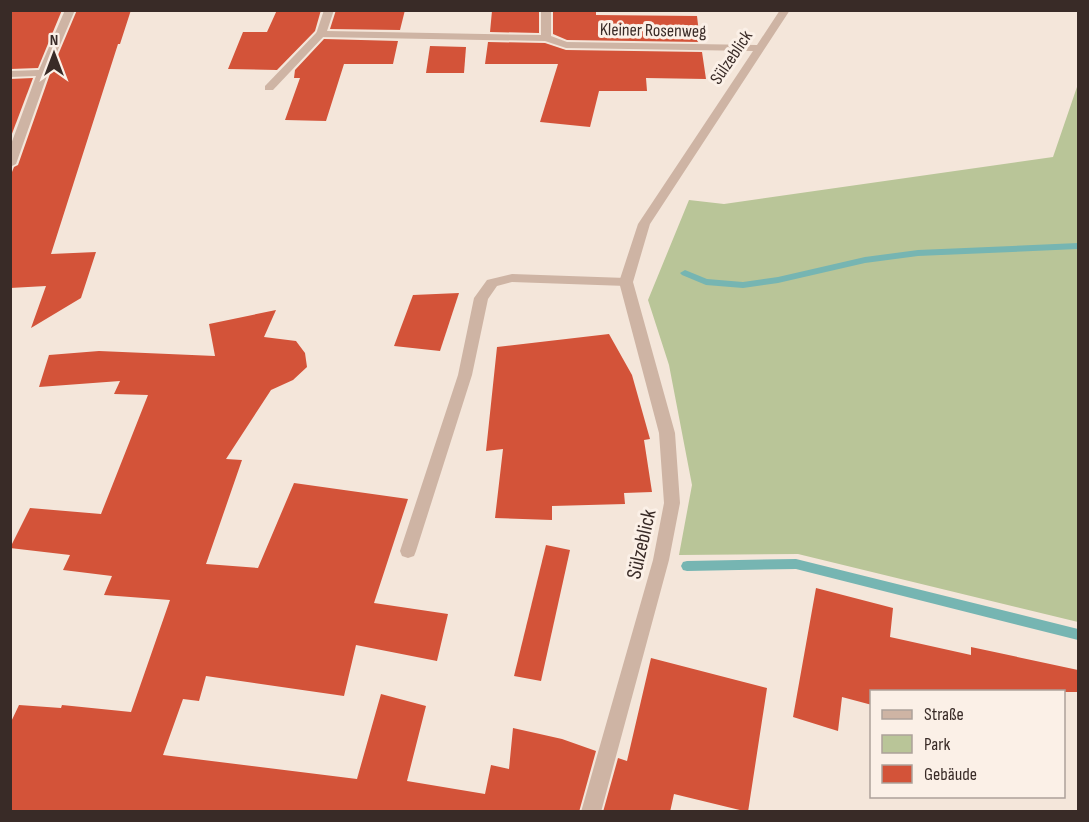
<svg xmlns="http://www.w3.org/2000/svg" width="1089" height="822" font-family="'Sofia Sans Condensed',sans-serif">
<rect width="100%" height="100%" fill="#f4e6da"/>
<path fill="#b9c598" d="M1078,84V622L798,554L679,555L692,485L669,365L648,300L689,200L724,204L1053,157Z"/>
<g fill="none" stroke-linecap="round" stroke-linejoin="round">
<g fill="#76b5b2" fill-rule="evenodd">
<path d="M1078,243V249L918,256L865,263L778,283L743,288L706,285L682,275L680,273L685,270L707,279L743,282L778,277L865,257L918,250Z"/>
<path d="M796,559L1078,629V640L796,569L687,571L683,570L681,566L683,562L687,561Z"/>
</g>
</g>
<g fill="#d35339">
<path d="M10,10H62L38,68L10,69Z"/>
<path d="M77,10H131L120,44H118L51,254L96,252L81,298L31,328L46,286L10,288V177L14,167L18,165L50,74Z"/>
<path d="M277,10H321L315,31L277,70L228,69L243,32H267Z"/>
<path d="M336,10H405L400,30L330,29Z"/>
<path d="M569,10H596V15L697,16L700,42L567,40L553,34V12H569Z"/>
<path d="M492,11L539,12V33L490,32Z"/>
<path d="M324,39L398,41L393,64H344L326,121L285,120L300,78H294L295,70Z"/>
<path d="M488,42L545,43L566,50L702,52L706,79L646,78L647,91H599L590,127L540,122L558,64H485Z"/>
<path d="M430,46L466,47L464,73H426Z"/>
<path d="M33,78L10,139V79Z"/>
<path d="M459,293L440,351L394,346L413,295Z"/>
<path d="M276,310L264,337L296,341L305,353L307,367L293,380L271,390L226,459L242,460L206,564L258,568L294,483L408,499L374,603L448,614L437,661L356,645L344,696L206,676L199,701L183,699L163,755L357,779L381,694L426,706L407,781L485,794L491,765L509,769L513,728L562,739L596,751L579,812H10V724L19,705L61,708L62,705L131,712L170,600L104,595L112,576L63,570L70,555L10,548L30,508L101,514L148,395L114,394L120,381L39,387L49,355L99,351L215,356L209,324Z"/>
<path d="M609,334L632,375L650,439L644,440L652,492L624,493L625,504L552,506V520L495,518L503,449L486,451L497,347Z"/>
<path d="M546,545L570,550L541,681L514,676Z"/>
<path d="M816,588L893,608L890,637L971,655V647L1078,670V692H872V705L842,697L838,731L793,717Z"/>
<path d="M651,658L767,688L748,812L674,794L670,812H603L618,758L627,761Z"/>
</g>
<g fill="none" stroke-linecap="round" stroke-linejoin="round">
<g fill="#ceb4a4" fill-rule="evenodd">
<path d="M317,32L326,34L273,90H265V86Z"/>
<path d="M512,274L626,278L633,282L626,286L512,282L497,286L488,299L472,375L416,551L414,556L408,558L402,556L400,551L458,375L474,298L487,280Z"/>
</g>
<g fill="#ceb4a4" fill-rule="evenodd">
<path d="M65,10H75L48,73L16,164L10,167V147L36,76L10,77V71L39,70Z"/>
<path d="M324,10H334L327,31L541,35V10H551V36L567,42L757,45L780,10H790L650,224L633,282L675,433L680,503L669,560L601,812H581L653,560L664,503L659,433L619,282L638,224L753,51L566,48L545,41L321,37L316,34Z"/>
</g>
</g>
<g text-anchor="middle" stroke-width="6" stroke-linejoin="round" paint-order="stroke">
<g font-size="18" fill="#392b27" stroke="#fbf0e7">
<text transform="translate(653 30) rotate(1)" y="6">Kleiner Rosenweg</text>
<text transform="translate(731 57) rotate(-56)" y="6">Sülzeblick</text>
</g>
<g font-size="21" fill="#392b27" stroke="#fbf0e7">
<text transform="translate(641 544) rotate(-77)" y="7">Sülzeblick</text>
</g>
</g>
<rect width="1089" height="822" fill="none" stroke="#392b27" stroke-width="24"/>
<rect x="870" y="690" width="195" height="108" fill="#fbf0e7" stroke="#ada19a" stroke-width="1.5"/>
<rect x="882" y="710" width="30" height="9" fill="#ceb4a4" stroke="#ada19a" stroke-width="1.5"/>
<text x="924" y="720" font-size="18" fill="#392b27">Straße</text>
<rect x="882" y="735" width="30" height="18" fill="#b9c598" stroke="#ada19a" stroke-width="1.5"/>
<text x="924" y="750" font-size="18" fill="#392b27">Park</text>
<rect x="882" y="765" width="30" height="18" fill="#d35339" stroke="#ada19a" stroke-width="1.5"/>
<text x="924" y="780" font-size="18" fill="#392b27">Gebäude</text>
<g transform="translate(54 54)" stroke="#fbf0e7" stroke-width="4.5" paint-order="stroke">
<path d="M0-4.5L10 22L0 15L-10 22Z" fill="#392b27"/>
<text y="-9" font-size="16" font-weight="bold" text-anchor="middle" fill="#392b27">N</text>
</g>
</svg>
